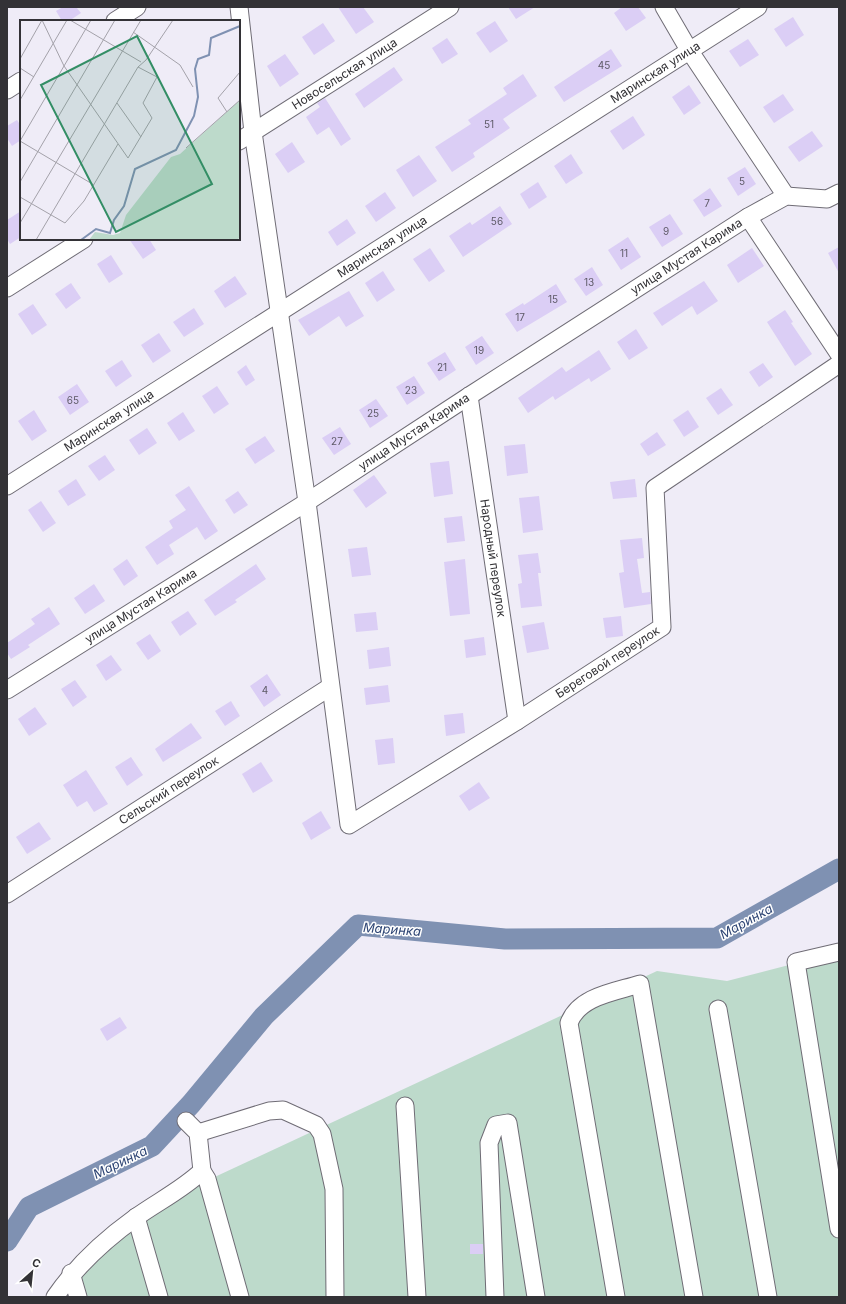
<svg xmlns="http://www.w3.org/2000/svg" width="846" height="1304" font-family="Inter,sans-serif">
<rect width="100%" height="100%" fill="#efecf7"/>
<path fill="#bddacb" d="M839,952V1297H48L133,1215L657,971L727,981Z"/>
<g fill="none" stroke-linecap="round" stroke-linejoin="round">
<path stroke="#7f91b2" stroke-width="21" d="M7,1241L29,1207L152,1146L191,1104L264,1016L358,925L505,939L717,938L839,869"/>
</g>
<g fill="#dbcef5">
<path d="M63,7H76L81,13L69,21H62L56,11Z"/>
<path d="M338,7H363L374,22L356,34Z"/>
<path d="M508,7H535L516,19Z"/>
<path d="M622,7H638L646,18L626,31L614,13Z"/>
<path d="M793,17L804,35L786,47L774,29Z"/>
<path d="M495,21L508,41L490,53L476,33Z"/>
<path d="M323,23L335,41L314,55L302,37Z"/>
<path d="M447,38L458,54L442,64L432,48Z"/>
<path d="M748,39L759,55L740,67L729,51Z"/>
<path d="M611,49L622,66L564,102L554,87Z"/>
<path d="M285,54L299,74L280,87L267,66Z"/>
<path d="M394,67L403,80L364,108L355,94Z"/>
<path d="M523,74L537,96L503,119L510,128L473,153L475,157L452,172L435,147L471,124L468,120L507,94L503,88Z"/>
<path d="M689,85L701,103L684,115L672,97Z"/>
<path d="M783,94L794,110L774,123L763,107Z"/>
<path d="M325,98L351,139L341,146L329,127L317,135L306,117L320,107L317,103Z"/>
<path d="M633,116L645,135L623,150L610,131Z"/>
<path d="M17,120L21,126V140L12,146L7,138V126Z"/>
<path d="M812,131L823,146L799,162L788,147Z"/>
<path d="M292,142L305,162L288,173L275,154Z"/>
<path d="M571,154L583,173L566,184L554,166Z"/>
<path d="M419,155L437,181L413,197L396,170Z"/>
<path d="M745,167L756,184L738,196L727,178Z"/>
<path d="M538,182L547,197L529,209L520,194Z"/>
<path d="M710,188L722,206L704,217L693,200Z"/>
<path d="M385,192L396,208L376,222L365,206Z"/>
<path d="M500,206L512,224L463,257L449,236L470,222L472,225Z"/>
<path d="M21,211V237L10,244L7,239V220Z"/>
<path d="M670,214L683,234L662,247L649,227Z"/>
<path d="M347,219L356,233L337,246L328,232Z"/>
<path d="M628,237L641,257L621,270L608,250Z"/>
<path d="M129,239H149L156,250L143,259Z"/>
<path d="M839,247V273L828,253Z"/>
<path d="M430,248L445,271L429,282L413,259Z"/>
<path d="M752,248L764,266L738,283L727,265Z"/>
<path d="M111,255L123,274L109,283L97,264Z"/>
<path d="M592,267L603,285L586,296L574,279Z"/>
<path d="M383,271L395,290L377,302L365,283Z"/>
<path d="M235,276L247,294L225,308L214,291Z"/>
<path d="M704,281L718,301L697,315L692,306L662,326L653,313Z"/>
<path d="M71,283L81,298L66,309L55,294Z"/>
<path d="M556,284L567,302L517,332L505,314L523,303L524,305Z"/>
<path d="M349,291L364,316L346,327L339,316L309,336L298,320Z"/>
<path d="M33,304L47,325L32,335L18,314Z"/>
<path d="M194,308L204,324L184,337L173,322Z"/>
<path d="M785,310L793,322L791,323L812,354L795,366L767,322Z"/>
<path d="M636,329L648,348L629,360L617,342Z"/>
<path d="M159,333L171,351L153,363L141,345Z"/>
<path d="M482,336L494,353L476,365L465,347Z"/>
<path d="M599,350L611,369L591,382L589,378L555,400L553,396L528,413L518,398L562,367L566,372Z"/>
<path d="M445,352L456,370L439,381L427,363Z"/>
<path d="M122,360L132,376L116,387L105,371Z"/>
<path d="M763,363L773,377L759,387L749,372Z"/>
<path d="M246,365L255,380L246,386L237,372Z"/>
<path d="M414,376L425,393L407,405L396,387Z"/>
<path d="M77,384L89,402L70,415L58,397Z"/>
<path d="M217,386L229,404L214,414L202,396Z"/>
<path d="M721,388L733,405L718,415L706,398Z"/>
<path d="M376,399L388,416L370,428L359,410Z"/>
<path d="M34,410L47,431L32,441L18,421Z"/>
<path d="M688,410L699,427L684,437L673,420Z"/>
<path d="M183,412L195,431L179,441L167,423Z"/>
<path d="M340,427L351,444L334,455L322,438Z"/>
<path d="M147,428L157,443L139,455L129,440Z"/>
<path d="M657,432L666,445L648,456L640,444Z"/>
<path d="M265,436L275,451L255,464L245,449Z"/>
<path d="M525,444L528,473L507,476L504,446Z"/>
<path d="M105,455L115,470L99,481L88,466Z"/>
<path d="M449,461L453,494L434,497L430,463Z"/>
<path d="M374,475L387,493L366,508L353,490Z"/>
<path d="M76,479L86,495L68,506L58,491Z"/>
<path d="M635,479L637,497L613,499L610,482Z"/>
<path d="M189,486L218,531L205,540L197,527L169,545L174,554L157,565L145,547L173,528L169,521L186,510L175,495Z"/>
<path d="M238,491L248,505L234,514L225,500Z"/>
<path d="M539,496L543,530L523,533L519,498Z"/>
<path d="M41,501L56,523L43,532L28,510Z"/>
<path d="M462,516L465,541L447,543L444,518Z"/>
<path d="M642,538L644,558L637,559L642,593L650,592L651,604L624,608L619,573L624,572L620,540Z"/>
<path d="M367,547L371,575L352,577L348,549Z"/>
<path d="M538,553L541,573H538L542,606L521,608L518,584L522,583L518,555Z"/>
<path d="M127,559L138,576L124,586L113,569Z"/>
<path d="M465,559L470,614L450,616L444,562Z"/>
<path d="M256,564L266,579L235,600L237,602L215,616L204,600Z"/>
<path d="M94,584L105,601L85,614L74,598Z"/>
<path d="M49,607L60,624L28,645L30,647L11,659L7,653V643L35,624L31,619Z"/>
<path d="M188,611L197,624L180,636L171,622Z"/>
<path d="M376,612L378,630L356,632L354,614Z"/>
<path d="M621,616L623,636L606,638L603,618Z"/>
<path d="M544,622L549,649L527,653L522,626Z"/>
<path d="M150,634L161,651L148,660L136,643Z"/>
<path d="M484,637L486,655L466,658L464,640Z"/>
<path d="M389,647L391,666L369,669L367,650Z"/>
<path d="M111,655L122,670L106,681L96,665Z"/>
<path d="M267,674L281,695L264,707L250,686Z"/>
<path d="M75,680L87,697L73,707L61,689Z"/>
<path d="M388,685L390,702L366,705L364,688Z"/>
<path d="M231,701L240,716L225,726L215,711Z"/>
<path d="M35,707L47,724L29,736L18,719Z"/>
<path d="M463,713L465,733L446,736L444,715Z"/>
<path d="M191,723L202,738L163,762L155,749Z"/>
<path d="M393,738L395,763L378,765L375,740Z"/>
<path d="M131,757L143,775L127,786L115,767Z"/>
<path d="M261,762L273,781L253,793L242,774Z"/>
<path d="M86,770L108,804L94,812L87,801L77,807L63,785Z"/>
<path d="M479,782L490,798L469,811L459,796Z"/>
<path d="M321,811L331,828L311,840L302,823Z"/>
<path d="M39,822L51,839L27,854L16,837Z"/>
<path d="M120,1017L127,1028L107,1041L100,1029Z"/>
<rect x="470" y="1244" width="13" height="10"/>
</g>
<g fill="none" stroke-linecap="round" stroke-linejoin="round">
<g stroke="#6f6c75" stroke-width="19">
<g id="minor">
<path id="s1" d="M239,7L253,132L307,502L349,825L517,721L662,627L655,488L839,364"/>
<path d="M664,7L689,50L786,196"/>
<path d="M115,21L137,7"/>
<path d="M7,90L21,81"/>
<path id="s2" d="M239,141L450,7"/>
<path d="M748,217L839,354"/>
<path d="M7,288L84,239"/>
<path id="s3" d="M469,396L517,721"/>
<path id="s4" d="M7,486L758,7"/>
<path id="s5" d="M7,690L307,502L469,396L748,217L786,196L827,199L839,193"/>
<path id="s6" d="M7,894L330,687"/>
<path d="M839,952L796,962L839,1229"/>
<path d="M718,1009L768,1297"/>
<path d="M405,1106L417,1297"/>
<path d="M198,1133L269,1111L283,1110L316,1125L322,1134L334,1189L335,1297"/>
<path d="M202,1171L207,1179L240,1297"/>
<path d="M136,1217L159,1297"/>
<path d="M71,1273L78,1297"/>
<path d="M55,1297C77,1265 103,1241 135,1218C157,1202 182,1190 202,1171L198,1133L186,1121"/>
<path d="M495,1297L489,1143L496,1125L508,1123L536,1297"/>
<path d="M616,1297L569,1023C579,996 615,992 640,984L694,1297"/>
</g>
</g>
<use href="#minor" stroke="#fff" stroke-width="17"/>
</g>
<g text-anchor="middle" stroke-width="3" stroke-linejoin="round" paint-order="stroke">
<g font-size="10" fill="#5d5966">
<text x="604" y="69">45</text>
<text x="489" y="128">51</text>
<text x="742" y="185">5</text>
<text x="707" y="207">7</text>
<text x="497" y="225">56</text>
<text x="666" y="235">9</text>
<text x="624" y="257">11</text>
<text x="589" y="286">13</text>
<text x="553" y="303">15</text>
<text x="520" y="321">17</text>
<text x="479" y="354">19</text>
<text x="442" y="371">21</text>
<text x="411" y="394">23</text>
<text x="73" y="404">65</text>
<text x="373" y="417">25</text>
<text x="337" y="445">27</text>
<text x="265" y="694">4</text>
</g>
<g font-size="12" fill="#333236" stroke="#fff">
<text dy="4" stroke="none"><textPath href="#s4" startOffset="769">Маринская улица</textPath></text>
<text dy="4" stroke="none"><textPath href="#s2" startOffset="125">Новосельская улица</textPath></text>
<text dy="4" stroke="none"><textPath href="#s4" startOffset="445">Маринская улица</textPath></text>
<text dy="4" stroke="none"><textPath href="#s5" startOffset="806">улица Мустая Карима</textPath></text>
<text dy="4" stroke="none"><textPath href="#s4" startOffset="121">Маринская улица</textPath></text>
<text dy="4" stroke="none"><textPath href="#s5" startOffset="482">улица Мустая Карима</textPath></text>
<text dy="4" stroke="none"><textPath href="#s3" startOffset="164">Народный переулок</textPath></text>
<text dy="4" stroke="none"><textPath href="#s5" startOffset="158">улица Мустая Карима</textPath></text>
<text dy="4" stroke="none"><textPath href="#s1" startOffset="1131">Береговой переулок</textPath></text>
<text dy="4" stroke="none"><textPath href="#s6" startOffset="192">Сельский переулок</textPath></text>
</g>
<g font-size="13" font-style="italic" fill="#2f4675" stroke="#fff">
<text transform="translate(746 921) rotate(-29)" y="5">Маринка</text>
<text transform="translate(392 929) rotate(4)" y="5">Маринка</text>
<text transform="translate(120 1162) rotate(-26)" y="5">Маринка</text>
</g>
</g>
<g transform="translate(20 20)">
<rect width="220" height="220" fill="#efecf7"/>
<path d="M220,80V217L217,220H69L75,212L93,215L100,213L106,195L151,137L160,134Z" fill="#bddacb"/>
<path fill="none" stroke="#7f91b2" stroke-width="2" d="M61,220L76,209L90,213L94,200L104,186L115,149L156,130L174,96L178,77L175,49L178,39L189,35L191,18L220,6"/>
<path fill="none" stroke="#a4a2aa" stroke-width="1" d="M22,0L44,46L108,138L132,98L123,83L137,57L118,47M50,0L121,42M113,12L160,45L173,67M0,39L22,0M0,48L14,57M0,80L47,0M97,83L121,117M207,92L198,78L220,52M0,121L71,0M0,121L74,165M166,128L220,80M0,162L95,0M0,177L45,203L64,181L98,124M0,203L121,0M16,220L118,47L126,40L153,0"/>
<path fill="#338e65" fill-opacity="0.15" stroke="#338e65" stroke-width="2" d="M117,16L192,164L96,212L21,65Z"/>
<rect width="220" height="220" fill="none" stroke="#333236" stroke-width="2"/>
</g>
<rect width="846" height="1304" fill="none" stroke="#333236" stroke-width="16"/>
<g transform="translate(32 1272) rotate(27)" stroke="#ffffff" stroke-width="3" paint-order="stroke">
<path d="M0-3L7 15L0 10L-7 15Z" fill="#333236"/>
<text y="-6" font-size="11" font-weight="bold" text-anchor="middle" fill="#333236">С</text>
</g>
</svg>
